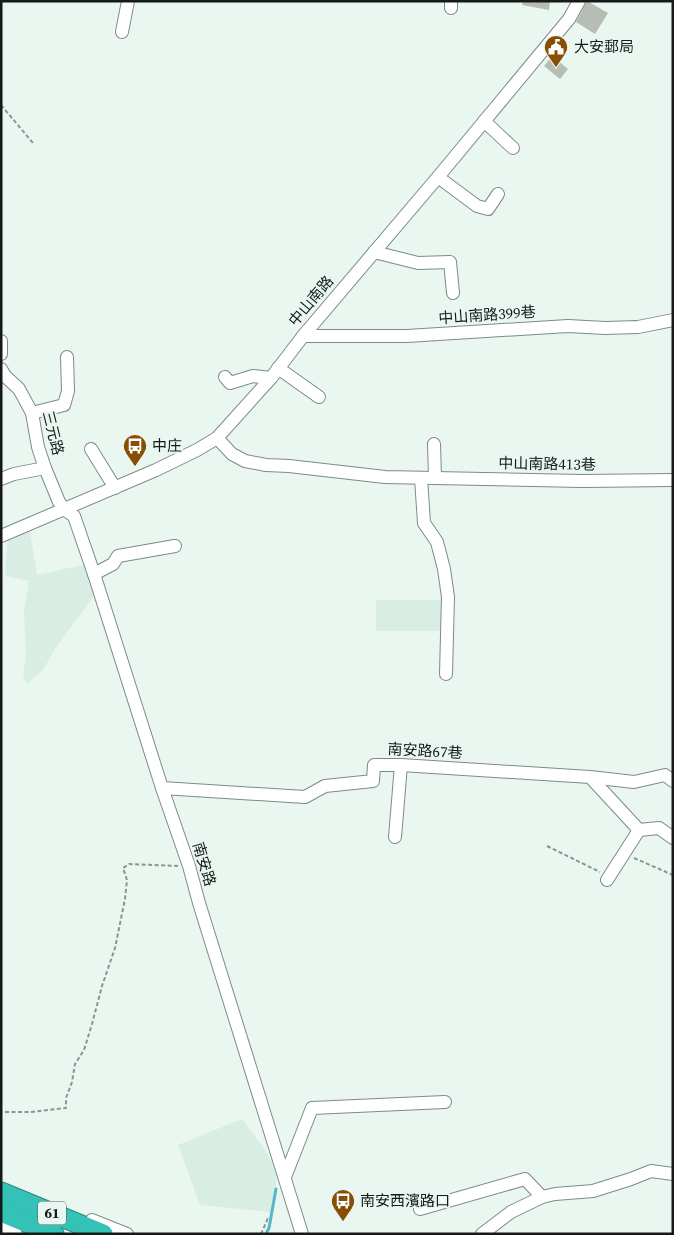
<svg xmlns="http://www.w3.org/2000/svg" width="674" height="1235" font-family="'Source Serif 4','Noto Sans TC',serif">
<rect width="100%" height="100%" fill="#eaf6f0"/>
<g fill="#d8ede3">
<path d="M29,527L37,575L87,564L96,593L54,650L43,670L27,684L23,675L26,656L24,611L29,581L5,576L8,537Z"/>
<path d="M376,600H444L443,631H376Z"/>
<path d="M242,1119L265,1150L273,1165L276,1177V1190L271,1212L200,1205L178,1145Z"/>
</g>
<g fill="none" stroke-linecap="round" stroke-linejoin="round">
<path stroke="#54b8c6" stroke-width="3" d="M266,1234L269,1228L276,1189"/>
</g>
<g fill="#b5bdb5">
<path d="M523,1H550L549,10L522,5Z"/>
<path d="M587,1L608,13L595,34L576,22Z"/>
<path d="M552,56L568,69L560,79L544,66Z"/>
</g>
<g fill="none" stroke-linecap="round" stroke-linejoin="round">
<g stroke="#7f8a85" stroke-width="14">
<g id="minor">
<path d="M451,8V1"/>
<path d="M122,32L128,1"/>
<path d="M484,121L513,148"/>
<path d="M438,177L477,206L488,209L498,194"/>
<path d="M374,252L418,263L450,262L453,293"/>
<path d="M303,336H407L568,326L605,328L638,327L673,320"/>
<path d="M1,341V354"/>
<path d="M278,368L319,397"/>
<path d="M1,369L5,376L19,389L32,413L38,447L45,468L59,502L65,510L74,516L94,574L162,788L189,866L199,903L302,1234"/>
<path d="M225,377L230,383L253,376L271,378"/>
<path d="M32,413L64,405L68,391L67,357"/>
<path d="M217,438L232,454L245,461L266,465L289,466L385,477L582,481L673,480"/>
<path d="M434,444L435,478"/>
<path d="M91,449L115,488"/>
<path d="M421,478L424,523L437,542L444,569L448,597L446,674"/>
<path d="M1,479L14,474L45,468"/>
<path d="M1,536L156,470L197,450L217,438L271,378L303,336L438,177L569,19L579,1"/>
<path d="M94,574L113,564L118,556L175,546"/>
<path d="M590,777L639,830"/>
<path d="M162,788L305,797L325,786L373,781L374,765H401L590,777L634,782L665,775L673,781"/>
<path d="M395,837L401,765"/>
<path d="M607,880L639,830L659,828L673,838"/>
<path d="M285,1177L312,1108L445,1102"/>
<path d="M420,1209L525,1179L542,1197"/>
<path d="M92,1220L127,1234"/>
<path d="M1,1227L16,1234"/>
<path d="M482,1234L511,1212L542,1197L555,1194L593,1191L631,1179L651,1171L673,1174"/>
</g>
</g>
<g stroke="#2a877f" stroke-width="21">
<g id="highway">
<path d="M1,1192L103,1234"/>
<path d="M1,1212L54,1234"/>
</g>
</g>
<g stroke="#8b9490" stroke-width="2" stroke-dasharray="4 2.5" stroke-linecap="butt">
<path d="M1,105L33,143"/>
<path d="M547,846L600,872"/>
<path d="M634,858L673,875"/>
<path d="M5,1112H31L66,1108V1098L72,1082L75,1064L84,1050L92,1024L102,986L115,948L125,899L127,880L123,868L129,864L178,866"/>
<path d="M261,1234L268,1218"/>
</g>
<use href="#minor" stroke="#fff" stroke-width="12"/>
<use href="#highway" stroke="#35c2b6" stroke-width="19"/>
</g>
<defs>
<g id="civic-pin" transform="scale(1.25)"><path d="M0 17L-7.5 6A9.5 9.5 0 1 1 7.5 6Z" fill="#884e04" stroke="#eaf6f0"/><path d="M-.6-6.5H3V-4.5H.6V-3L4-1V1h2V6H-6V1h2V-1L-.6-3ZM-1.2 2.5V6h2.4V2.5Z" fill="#fff"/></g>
<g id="bus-pin" transform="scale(1.25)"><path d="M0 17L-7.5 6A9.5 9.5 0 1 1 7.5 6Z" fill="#884e04" stroke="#eaf6f0"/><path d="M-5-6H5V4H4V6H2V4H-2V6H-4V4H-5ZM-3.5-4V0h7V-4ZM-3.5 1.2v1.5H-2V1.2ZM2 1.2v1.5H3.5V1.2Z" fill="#fff"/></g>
</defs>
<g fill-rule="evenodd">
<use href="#civic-pin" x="556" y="47"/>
<use href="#bus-pin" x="135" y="446"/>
<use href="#bus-pin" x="343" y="1201"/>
</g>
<g text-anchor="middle" stroke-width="4" stroke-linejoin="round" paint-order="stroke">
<rect fill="#eaf6f0" stroke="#555c59" stroke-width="1" x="38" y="1201.5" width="28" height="23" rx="4"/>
<g font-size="14" font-weight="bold" fill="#151a18">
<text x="52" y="1218">61</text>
</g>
<g font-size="15" fill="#151a18" stroke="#eaf6f0" text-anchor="start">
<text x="574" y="52">大安郵局</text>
<text x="152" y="451">中庄</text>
<text x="360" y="1206">南安西濱路口</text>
</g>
<g font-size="15" fill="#151a18" stroke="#eaf6f0">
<text transform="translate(311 301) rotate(-50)" y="5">中山南路</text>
<text transform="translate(487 315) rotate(-4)" y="5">中山南路399巷</text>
<text transform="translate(53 433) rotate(76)" y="5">三元路</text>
<text transform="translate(547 464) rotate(1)" y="5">中山南路413巷</text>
<text transform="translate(425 751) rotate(3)" y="5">南安路67巷</text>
<text transform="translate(204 864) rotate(73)" y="5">南安路</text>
</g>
</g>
<rect width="674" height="1235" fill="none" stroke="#151a18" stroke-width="5"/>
</svg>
